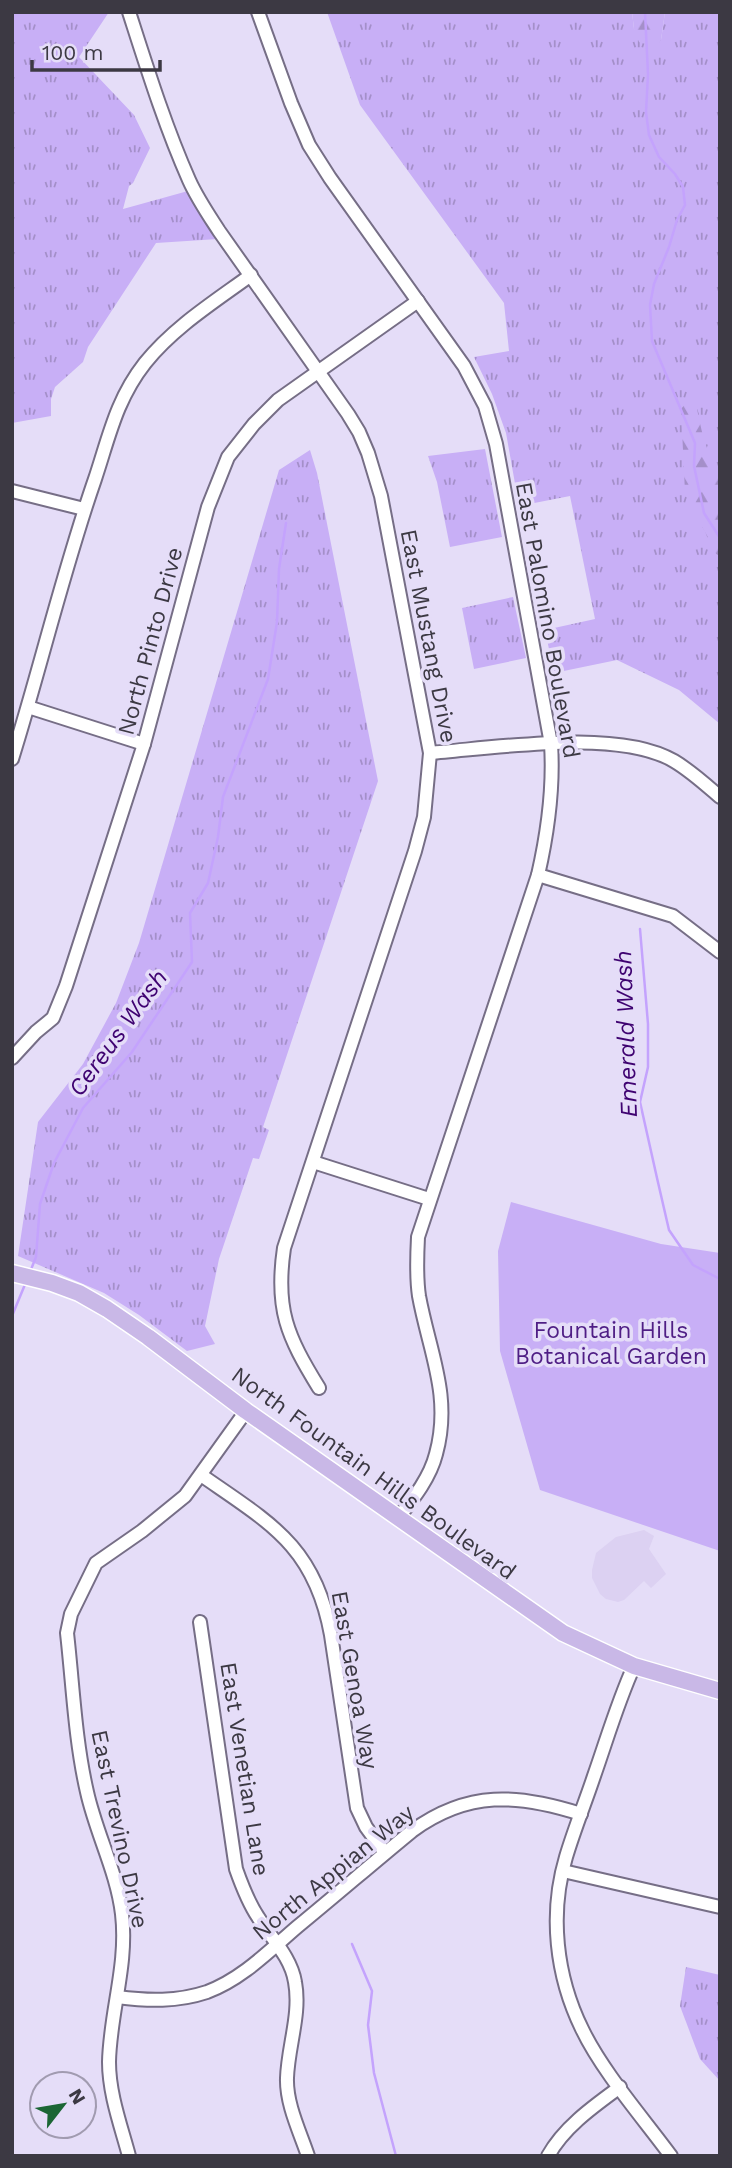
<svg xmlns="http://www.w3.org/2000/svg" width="732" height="2168" font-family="'Work Sans',sans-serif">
<defs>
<pattern id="grass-tufts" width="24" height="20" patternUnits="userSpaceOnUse" patternTransform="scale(1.75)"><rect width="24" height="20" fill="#c8aff6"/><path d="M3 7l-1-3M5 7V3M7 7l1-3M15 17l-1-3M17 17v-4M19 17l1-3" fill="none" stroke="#a48fc9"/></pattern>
<pattern id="forest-firs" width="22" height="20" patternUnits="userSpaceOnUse" patternTransform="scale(1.75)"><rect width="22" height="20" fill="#c8aff6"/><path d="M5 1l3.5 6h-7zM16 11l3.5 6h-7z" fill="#a48fc9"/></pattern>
</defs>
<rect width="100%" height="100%" fill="#e5ddf8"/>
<path fill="#dcd1f2" d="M644,1530L654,1536L649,1549L666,1574L651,1588L644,1581L624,1600L618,1602L606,1599L600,1594L592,1578V1570L596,1553L616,1537Z"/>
<g fill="url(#grass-tufts)">
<path d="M12,12H109L79,57L134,115L150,148L133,183L129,186L123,209L188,191L218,239L156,243L88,347L83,362L55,387L51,399V416L12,423Z"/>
<path d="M327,12H632L634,29L661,40L665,12H720V724L679,690L617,660L554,673L545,630L595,619L570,496L519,506L506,433L492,394L474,357L509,351L504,303L360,105Z"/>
<path d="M485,449L502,537L450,547L437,482L428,456Z"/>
<path d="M310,450L317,473L378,781L263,1127L269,1130L259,1159L253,1158L219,1259L205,1326L215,1344L187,1351L139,1315L104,1293L18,1256L38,1122L83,1064L116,1003L139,943L279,470Z"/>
<path d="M513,597L526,658L474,669L462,608Z"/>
<path d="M686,1967L720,1975V2081L700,2059L680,2006Z"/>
</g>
<g fill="url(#forest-firs)">
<path d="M632,12H665L661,40L655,47L639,42L634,29Z"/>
<path d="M687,402L697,409C702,432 705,452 720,471V558L711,548L705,531L692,513L685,492L681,409Z"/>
</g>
<path fill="#c8aff6" d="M511,1202L661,1244L720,1253V1551L540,1490L500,1351L498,1251Z"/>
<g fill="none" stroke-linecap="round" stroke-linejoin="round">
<g stroke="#c4a3fd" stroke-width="2.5">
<path d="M645,12L648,74L646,112L649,135L659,157L675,174L683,187L685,205L677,220L669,247L654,284L650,305L652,341L695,443L694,466L704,513L720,538"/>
<path d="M640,929L648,1024V1067L640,1102L657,1178L669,1230L693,1265L720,1279"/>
<path d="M30,1272L36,1257L40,1204L54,1163L83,1108L132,1052L192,962L190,913L208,883L218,837L223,797L268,679L277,622L279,569L286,523"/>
<path d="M12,1316L26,1282"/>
<path d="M352,1944L372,1991L368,2025L374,2073L396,2156"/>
</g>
<g stroke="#766e86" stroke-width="16">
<g id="minor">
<path d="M129,12C147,68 165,126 189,180C197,198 208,214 219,231L348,414L359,432L368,453L381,496L430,753L424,817L415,851L284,1248C275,1309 287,1336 319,1388"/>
<path d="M258,12L291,103L309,145L330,178L464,366L485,406L496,444L551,744C554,789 548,831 538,875L418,1237C417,1256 416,1276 419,1296C429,1351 452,1396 436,1454C430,1478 413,1499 398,1518"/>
<path d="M12,491L84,509"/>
<path d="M28,707L144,744"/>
<path d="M430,753C495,748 618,728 674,761C691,771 705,784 720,797"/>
<path d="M12,759C41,666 63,571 95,479C109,437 116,400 145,363C174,327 214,302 251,275"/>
<path d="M538,875L673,916L720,952"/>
<path d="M12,1058L36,1032L53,1018L66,986L144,744L208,507L228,457L254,424L278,400L418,301"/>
<path d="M313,1162L429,1199"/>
<path d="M201,1475C270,1523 315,1546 331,1635L357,1808L366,1827L385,1853"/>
<path d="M200,1622L236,1869C242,1886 248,1902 258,1917C271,1938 291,1957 295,1982C301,2014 288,2046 287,2078C286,2104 300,2132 308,2156"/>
<path d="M634,1666C618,1701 607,1739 594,1776C585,1803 574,1830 566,1857C549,1914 556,1976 582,2029C602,2071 643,2118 671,2156"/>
<path d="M563,1871L720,1907"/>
<path d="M117,1997C148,2001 177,2002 207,1992C242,1979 269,1951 297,1927C336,1895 373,1863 412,1831C468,1790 518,1794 581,1814"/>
<path d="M129,2156C121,2126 109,2094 109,2062C110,2012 128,1965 122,1914C117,1872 96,1833 87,1792C75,1740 73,1686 67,1633L71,1614L96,1563L142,1531L185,1496L246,1411"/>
<path d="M548,2156C564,2127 594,2106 620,2087"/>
</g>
</g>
<g stroke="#fff" stroke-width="19">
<path id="major" d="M12,1273L52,1283L79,1293L107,1309L148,1337L246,1411L563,1633L634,1666L720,1691"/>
</g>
<use href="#minor" stroke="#fff" stroke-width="12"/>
<use href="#major" stroke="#c9b8e7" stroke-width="16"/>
</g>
<g text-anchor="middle" stroke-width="7" stroke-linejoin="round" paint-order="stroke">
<g font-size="23" fill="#3c3943" stroke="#e5ddf8">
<text transform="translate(548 620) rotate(80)" y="8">East Palomino Boulevard</text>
<text transform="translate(429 636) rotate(79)" y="8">East Mustang Drive</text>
<text transform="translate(150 641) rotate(-75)" y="8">North Pinto Drive</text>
<text transform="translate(374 1473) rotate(36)" y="8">North Fountain Hills Boulevard</text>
<text transform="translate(355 1680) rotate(80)" y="8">East Genoa Way</text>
<text transform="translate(245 1769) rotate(81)" y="8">East Venetian Lane</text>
<text transform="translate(120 1829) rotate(78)" y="8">East Trevino Drive</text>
<text transform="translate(333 1872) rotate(-39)" y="8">North Appian Way</text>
</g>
<g font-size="23" fill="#4f1e85" stroke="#e5ddf8">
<text x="611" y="1338">Fountain Hills<tspan x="611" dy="26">Botanical Garden</tspan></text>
</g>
<g font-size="24" font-style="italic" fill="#3f0371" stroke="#e5ddf8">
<text transform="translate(118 1033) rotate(-54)" y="8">Cereus Wash</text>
<text transform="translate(626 1034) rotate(-92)" y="8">Emerald Wash</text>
</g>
</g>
<rect width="732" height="2168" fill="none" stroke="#3c3943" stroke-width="28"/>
<g transform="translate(63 2105) rotate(59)"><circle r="33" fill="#e5ddf8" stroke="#a19bb0" stroke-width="2"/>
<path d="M0-5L12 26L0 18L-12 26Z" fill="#1b6634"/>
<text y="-10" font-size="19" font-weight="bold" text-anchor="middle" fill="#3c3943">N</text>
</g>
<path d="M32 60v10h128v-10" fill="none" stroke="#3c3943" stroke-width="3.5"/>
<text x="42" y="60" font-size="21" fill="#3c3943" stroke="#e5ddf8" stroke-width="5" paint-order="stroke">100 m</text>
</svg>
